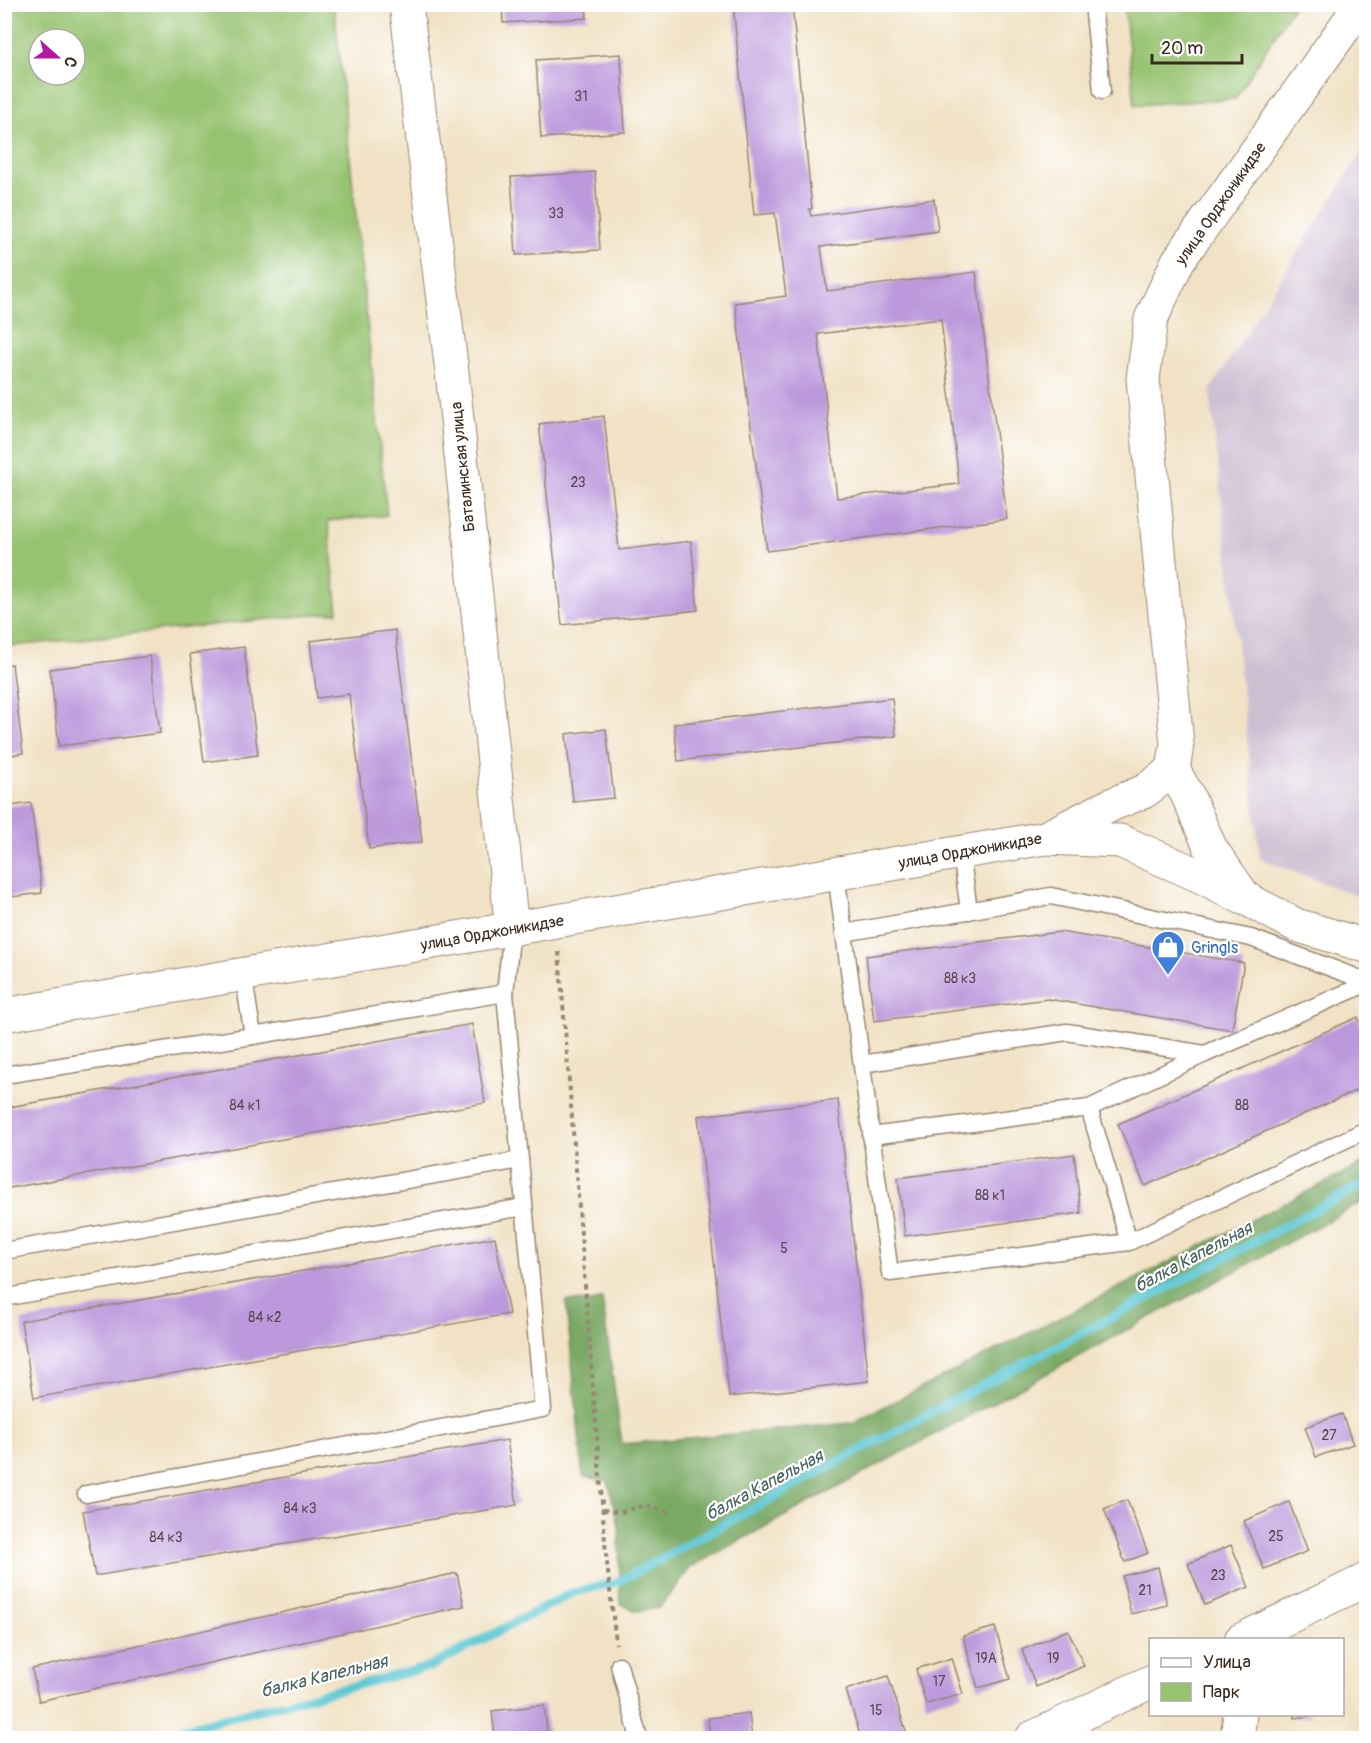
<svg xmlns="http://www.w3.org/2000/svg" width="1371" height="1743" font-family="Pangolin,sans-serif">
<rect width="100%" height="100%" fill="#fff"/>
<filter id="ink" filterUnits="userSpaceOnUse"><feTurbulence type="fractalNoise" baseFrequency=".0167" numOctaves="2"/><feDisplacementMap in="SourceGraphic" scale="12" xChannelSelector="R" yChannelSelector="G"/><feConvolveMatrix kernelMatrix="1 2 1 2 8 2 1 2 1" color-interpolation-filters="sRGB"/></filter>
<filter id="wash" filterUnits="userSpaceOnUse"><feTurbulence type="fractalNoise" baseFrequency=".008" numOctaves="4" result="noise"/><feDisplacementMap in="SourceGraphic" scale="24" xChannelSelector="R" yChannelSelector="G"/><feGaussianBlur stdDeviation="1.35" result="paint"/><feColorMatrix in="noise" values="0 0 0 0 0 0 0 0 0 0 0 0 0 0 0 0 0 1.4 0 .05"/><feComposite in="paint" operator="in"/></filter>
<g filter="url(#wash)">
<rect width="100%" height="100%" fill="#f1e2c5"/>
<path fill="#cdbed2" d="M1366,145V899L1260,859L1210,390Z"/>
<g fill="#97c371" stroke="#697648" stroke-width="1.5" fill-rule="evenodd">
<path d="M4,5H334L387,515L328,521L338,612L5,647ZM39,39H75V75H39Z"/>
<path d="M1124,5V4L1294,5L1235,99L1135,105Z"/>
</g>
<path fill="#79a963" stroke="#5a6a40" stroke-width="1.5" d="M1366,1162V1200L691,1567L659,1608L637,1611L620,1604L619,1526L608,1481L583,1476L566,1301L593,1302L602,1298L622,1444L852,1423Z"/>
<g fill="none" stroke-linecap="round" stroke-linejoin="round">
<path stroke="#5bc7d4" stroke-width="9" d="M146,1738L429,1667L572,1593L620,1581L864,1448L1366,1183"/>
</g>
<g id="blocks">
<g fill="#bc99dc" fill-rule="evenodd">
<path d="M502,4H586L587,18L503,23Z"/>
<path d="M733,4H792L812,209H809L811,216L934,199L938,231L821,247L827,291L976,272L1007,519L767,551L735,303L786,296L775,213L754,215ZM941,319L959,484L837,498L818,334Z"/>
<path d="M621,54L625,132L541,138L536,60Z"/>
<path d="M595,172L600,250L516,255L511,177Z"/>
<path d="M604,416L619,550L691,541L698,610L562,625L539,424Z"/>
<path d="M395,630L422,842L369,849L349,694L317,698L310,641Z"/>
<path d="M244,647L258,755L204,762L190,654Z"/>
<path d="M150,656L160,733L59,746L50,669Z"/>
<path d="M12,664L23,753L4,756V665Z"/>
<path d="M892,698L896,736L678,761L674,724Z"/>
<path d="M606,729L614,798L573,802L566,734Z"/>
<path d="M31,803L42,893L4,898V807Z"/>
<path d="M1060,932L1244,963L1232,1030L1048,999L874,1021L866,956Z"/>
<path d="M1358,1017L1366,1037V1086L1145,1186L1118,1124Z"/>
<path d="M472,1024L485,1103L4,1189V1108Z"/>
<path d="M838,1100L869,1381L729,1397L698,1116Z"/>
<path d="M1074,1154L1081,1213L905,1236L898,1178Z"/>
<path d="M495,1237L509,1314L34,1398L21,1321Z"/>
<path d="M1342,1414L1353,1444L1316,1457L1305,1427Z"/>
<path d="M507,1440L517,1505L95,1576L83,1511Z"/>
<path d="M1127,1500L1148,1553L1125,1562L1104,1509Z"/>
<path d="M1289,1502L1308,1551L1264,1569L1244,1521Z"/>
<path d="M1231,1545L1249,1587L1205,1605L1188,1564Z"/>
<path d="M1158,1567L1167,1605L1131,1614L1122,1576Z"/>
<path d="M457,1573L464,1606L39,1701L32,1669Z"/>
<path d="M995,1627L1010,1679L978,1688L963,1636Z"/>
<path d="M1068,1630L1084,1666L1036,1687L1022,1650Z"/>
<path d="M952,1658L963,1694L926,1704L916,1669Z"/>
<path d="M888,1676L906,1731L882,1738H861L846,1690Z"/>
<path d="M544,1705L548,1738H495L492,1711Z"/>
<path d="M749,1713L752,1738H710L708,1718Z"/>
<path d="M1294,1714H1310L1311,1716L1295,1718Z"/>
<path d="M1289,1735L1322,1737V1738H1288Z"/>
</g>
</g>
</g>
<g filter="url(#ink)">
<use href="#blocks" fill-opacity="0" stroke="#968672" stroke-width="1.5"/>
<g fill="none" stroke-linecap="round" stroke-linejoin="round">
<g stroke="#968672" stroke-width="19">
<g id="service">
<path d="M1093,4L1102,91"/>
<path d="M961,852L969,911"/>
<path d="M836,874L890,1273L1129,1242L1366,1130"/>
<path d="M844,933L1051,896L1251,938L1366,981"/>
<path d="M243,973L253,1036"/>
<path d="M862,1064L1067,1032L1205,1054"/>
<path d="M4,1075L253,1036L505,993"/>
<path d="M1089,1108L1129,1242"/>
<path d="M871,1136L1089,1108L1205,1054L1366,984"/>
<path d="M4,1251L520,1160L505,993L512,929"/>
<path d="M8,1297L524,1207"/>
<path d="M86,1494L543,1409L520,1160"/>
<path d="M619,1665L639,1738"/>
</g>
</g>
<g stroke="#968672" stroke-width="35">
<g id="minor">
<path d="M406,4L452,372L512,929"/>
<path d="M1241,1640L1366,1580"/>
<path d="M1032,1738L1150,1682"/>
<path d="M1237,1738L1240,1714"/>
</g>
</g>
<g stroke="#968672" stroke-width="35">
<g id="tertiary">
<path d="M1173,770L1187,794L1211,849L1245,898L1296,925L1366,946"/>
<path d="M1045,838L1120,841L1198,875L1243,898"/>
</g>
</g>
<g stroke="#968672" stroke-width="35">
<path id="secondary" d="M4,1015L1045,838L1113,804L1145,791L1173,770L1177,744L1143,379L1151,319L1178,261L1350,20L1358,4"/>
</g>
<g stroke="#968672" stroke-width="4" stroke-dasharray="4.5 4.5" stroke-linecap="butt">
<path d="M559,952L606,1554L616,1644"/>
<path d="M603,1510L621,1512L646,1505L669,1512"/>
</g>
<use href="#service" stroke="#fff" stroke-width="16"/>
<use href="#minor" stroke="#fff" stroke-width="33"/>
<use href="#tertiary" stroke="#fff" stroke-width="33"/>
<use href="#secondary" stroke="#fff" stroke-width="33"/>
</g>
</g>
<defs>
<g id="shop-pin" transform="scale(1.725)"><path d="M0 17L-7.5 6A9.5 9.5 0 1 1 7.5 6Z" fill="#3f7fe0" stroke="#fff"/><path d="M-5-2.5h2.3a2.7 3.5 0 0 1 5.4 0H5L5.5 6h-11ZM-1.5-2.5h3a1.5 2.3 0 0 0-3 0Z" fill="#fff"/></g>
</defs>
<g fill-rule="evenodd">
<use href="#shop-pin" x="1168" y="947"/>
</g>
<g text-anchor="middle" stroke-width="4.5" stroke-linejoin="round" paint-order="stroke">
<g font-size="14" fill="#5b464e">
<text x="581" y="101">31</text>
<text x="556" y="218">33</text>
<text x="578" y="487">23</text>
<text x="960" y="983">88 к3</text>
<text x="245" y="1110">84 к1</text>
<text x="1242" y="1110">88</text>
<text x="990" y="1200">88 к1</text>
<text x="784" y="1253">5</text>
<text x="265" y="1322">84 к2</text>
<text x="1329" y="1440">27</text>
<text x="300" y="1513">84 к3</text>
<text x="1276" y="1541">25</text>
<text x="166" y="1542">84 к3</text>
<text x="1218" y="1580">23</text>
<text x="1145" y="1595">21</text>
<text x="986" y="1663">19А</text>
<text x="1053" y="1663">19</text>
<text x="939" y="1686">17</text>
<text x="876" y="1715">15</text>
</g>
<g font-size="16" fill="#3b2a1e" stroke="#fff">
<text transform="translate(1220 203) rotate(-55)" y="6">улица Орджоникидзе</text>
<text transform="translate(462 467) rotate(-96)" y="6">Баталинская улица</text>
<text transform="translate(970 850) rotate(-10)" y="6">улица Орджоникидзе</text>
<text transform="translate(492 932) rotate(-10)" y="6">улица Орджоникидзе</text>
</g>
<g font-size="16" fill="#366cbe" stroke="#fff" text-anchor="start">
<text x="1191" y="953">Gringls</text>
</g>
<g font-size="18" font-style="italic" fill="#46615e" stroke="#fff">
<text transform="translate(1193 1257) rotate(-28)" y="6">балка Капельная</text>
<text transform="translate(764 1485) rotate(-28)" y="6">балка Капельная</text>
<text transform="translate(324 1676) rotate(-14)" y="6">балка Капельная</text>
</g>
</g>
<rect width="1371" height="1743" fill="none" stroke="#fff" stroke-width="24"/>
<rect x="1149" y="1638" width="195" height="78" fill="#ffffff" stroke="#b1aaa5" stroke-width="1.5"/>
<rect x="1161" y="1658" width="30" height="9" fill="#ffffff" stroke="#b1aaa5" stroke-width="1.5"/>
<text x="1203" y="1668" font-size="18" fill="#3b2a1e">Улица</text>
<rect x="1161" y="1683" width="30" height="18" fill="#97c371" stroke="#b1aaa5" stroke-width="1.5"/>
<text x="1203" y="1698" font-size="18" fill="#3b2a1e">Парк</text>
<g transform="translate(57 57) rotate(111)"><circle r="28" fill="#ffffff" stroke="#b1aaa5" stroke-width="1.5"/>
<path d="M0-4.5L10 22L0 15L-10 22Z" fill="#b5179e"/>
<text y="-9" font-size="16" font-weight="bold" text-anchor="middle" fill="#3b2a1e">С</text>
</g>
<path d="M1152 54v9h90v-9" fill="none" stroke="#3b2a1e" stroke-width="3"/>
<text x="1161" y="54" font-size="18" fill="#3b2a1e" stroke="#ffffff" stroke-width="4.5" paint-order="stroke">20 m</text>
</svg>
